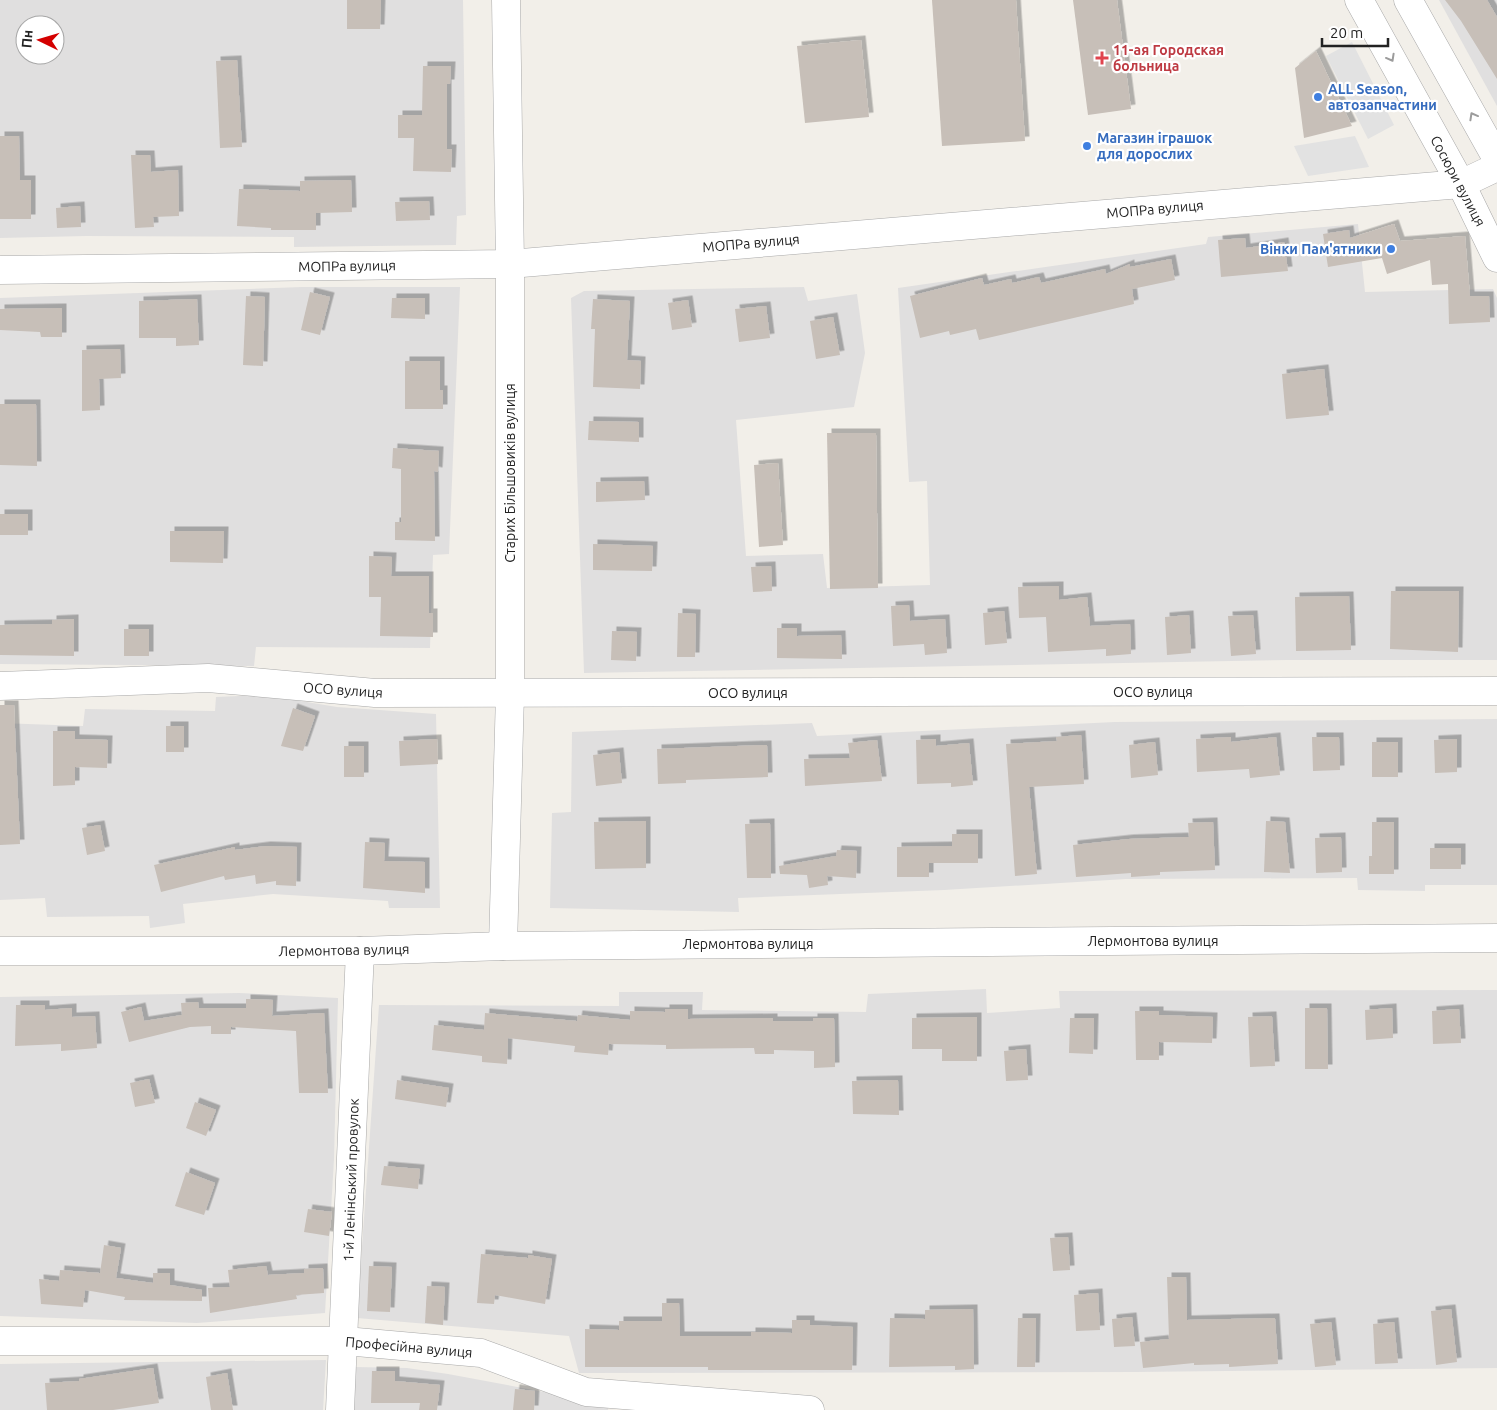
<svg xmlns="http://www.w3.org/2000/svg" width="1497" height="1410" font-family="Ubuntu,sans-serif">
<defs>
<filter id="shadow"><feDropShadow dx="4.5" dy="-4.5" stdDeviation="0" flood-color="#0004"/></filter>
</defs>
<rect width="100%" height="100%" fill="#f2efe9"/>
<g fill="#e0dfdf" fill-rule="evenodd">
<path d="M0,0H463L466,215L457,216L456,245L294,247V237L86,236L0,238ZM25,25H55V55H25Z"/>
<path d="M1439,0H1497V106Z"/>
<path d="M1358,224L1365,292L1493,289L1497,298V660H1287L584,673L571,298L584,291L804,287L808,301L857,294L865,353L854,407L736,420L746,556L823,554L827,588L930,585L927,481L909,482L898,288L1206,244L1208,237Z"/>
<path d="M302,287H460L449,554L433,555L430,648L256,647L254,666L0,664V298Z"/>
<path d="M264,695L337,707L436,714L440,908H389L388,901L273,894L183,904L185,923L150,928L149,916L47,917L45,898L0,900V723L83,726L85,709L215,711L216,697Z"/>
<path d="M1497,719V885H1425V891L1358,890L1357,878L1126,879L944,890L738,898L739,912L550,908L552,813L571,812L572,732L812,723L817,736L1115,722Z"/>
<path d="M986,989L987,1013L1060,1008L1059,991L1497,990V1368L1136,1372L579,1373L569,1336L357,1318L379,1005L619,1006V992H703L702,1010L866,1012L868,994Z"/>
<path d="M239,993L338,998L334,1159L325,1313L197,1323L0,1316V997Z"/>
<path d="M326,1360L323,1410H0V1364Z"/>
<path d="M354,1367L407,1368L448,1374L609,1404L608,1410H351Z"/>
</g>
<g fill="#e2e2e2">
<path d="M1352,42L1394,125L1368,139L1326,56Z"/>
<path d="M1355,136L1369,167L1308,176L1294,146Z"/>
</g>
<g fill="#c7bfb8" filter="url(#shadow)">
<path d="M347,0H381L380,29H347Z"/>
<path d="M932,0H1016L1025,141L942,146Z"/>
<path d="M1073,0H1117L1131,109L1088,115Z"/>
<path d="M1445,0H1487L1497,17V79L1461,21Z"/>
<path d="M861,40L869,117L805,123L797,46Z"/>
<path d="M1316,51L1352,126L1304,138L1295,68Z"/>
<path d="M237,60L242,147L220,148L216,61Z"/>
<path d="M423,66H451L450,84H447V149H452L451,172L413,171L414,138H398V115H422Z"/>
<path d="M0,136H19L20,180H31V219H0Z"/>
<path d="M131,155H150L151,172L178,170L179,216L153,217L154,227L135,228Z"/>
<path d="M351,180L352,212L316,213V230H271V228L237,226L239,189L300,191V181Z"/>
<path d="M429,201L430,220L396,221L395,202Z"/>
<path d="M80,206L81,227L57,228L56,208Z"/>
<path d="M1394,224L1400,241L1465,236L1470,296H1489L1490,322L1449,324L1448,284L1432,285L1430,260L1387,274L1382,258L1328,267L1323,234L1349,230L1350,238Z"/>
<path d="M1245,238L1246,248L1284,242L1288,271L1221,277L1218,240Z"/>
<path d="M1171,259L1175,280L1132,289L1134,304L979,340L976,329L950,335L949,331L920,338L910,296L982,278L984,285L1011,279L1012,283L1039,277L1041,283L1105,269L1106,274L1130,264V267Z"/>
<path d="M310,292L330,297L320,335L301,330Z"/>
<path d="M246,296L265,297L263,366L243,365Z"/>
<path d="M392,298H425V319L391,318Z"/>
<path d="M197,299L199,345L176,346V338H139V301Z"/>
<path d="M593,299L630,301L627,360L641,361L640,389L593,387L595,329H591Z"/>
<path d="M688,300L692,327L672,330L668,303Z"/>
<path d="M766,306L770,338L739,342L735,309Z"/>
<path d="M62,308V337H41L40,332L0,330V309Z"/>
<path d="M833,317L840,355L816,359L810,321Z"/>
<path d="M120,349L121,378L99,379L100,410L82,411V350Z"/>
<path d="M405,361H440V390H443V409H405Z"/>
<path d="M1324,369L1329,415L1286,419L1282,374Z"/>
<path d="M0,404H36L37,466L0,465Z"/>
<path d="M589,421L639,422V442L588,440Z"/>
<path d="M827,433H876L878,588L830,589Z"/>
<path d="M393,448L439,451L438,472L434,471L435,541L395,540V522H401V469L392,468Z"/>
<path d="M778,463L783,545L759,547L754,465Z"/>
<path d="M644,481L645,500L596,502V482Z"/>
<rect x="0" y="514" width="28" height="21"/>
<path d="M170,531H224L223,563L170,562Z"/>
<path d="M593,544L653,546L652,571L593,570Z"/>
<path d="M369,556L392,557L391,576H429V613H433V637L380,636L381,597H369Z"/>
<path d="M771,566L772,591L753,592L751,567Z"/>
<path d="M1059,586V600L1087,597L1090,626L1130,624L1131,654L1106,656V649L1048,652L1046,617L1019,618L1018,587Z"/>
<path d="M1391,591H1459L1458,652L1390,649Z"/>
<path d="M1349,596L1351,650L1296,651L1295,597Z"/>
<path d="M909,605L910,621L945,619L947,653L925,655L924,644L893,646L891,606Z"/>
<path d="M1004,611L1007,643L985,645L983,613Z"/>
<path d="M678,613L696,614L695,657H677Z"/>
<path d="M1189,615L1191,653L1167,655L1165,617Z"/>
<path d="M1253,615L1256,654L1231,656L1228,616Z"/>
<path d="M74,619V656L0,655V625L52,624V620Z"/>
<path d="M777,628H797V636L841,635L842,659L777,658Z"/>
<rect x="124" y="629" width="25" height="27"/>
<path d="M612,631L637,632L636,661L611,660Z"/>
<path d="M0,705H14L20,844L0,845Z"/>
<path d="M293,708L315,716L303,751L281,746Z"/>
<rect x="166" y="726" width="18" height="26"/>
<path d="M53,731H75V739L108,740L107,768L75,767V785L53,786Z"/>
<path d="M1081,735L1084,784L1029,787L1037,874L1015,876L1006,744L1057,741L1056,737Z"/>
<path d="M1231,737V742L1276,737L1280,775L1250,778L1249,769L1197,772L1196,739Z"/>
<path d="M1312,737H1339L1340,770L1313,771Z"/>
<path d="M437,739L438,764L400,766L399,741Z"/>
<path d="M936,739V746L969,743L973,785L951,787V783L917,784L916,740Z"/>
<path d="M1457,739V772L1435,773L1434,740Z"/>
<path d="M877,740L882,781L805,786L804,759L850,758L848,743Z"/>
<path d="M1155,742L1158,775L1131,778L1129,745Z"/>
<rect x="1372" y="742" width="26" height="35"/>
<path d="M767,745L768,777L686,780V783L658,784L657,749Z"/>
<rect x="344" y="746" width="20" height="31"/>
<path d="M619,752L622,783L596,786L593,755Z"/>
<path d="M646,821V868L595,869L594,822Z"/>
<path d="M1266,821L1285,822L1290,873L1264,872Z"/>
<path d="M1213,822L1215,870L1160,872V875L1131,877V873L1076,877L1073,845L1129,839L1189,837L1188,823Z"/>
<path d="M1372,822H1394V874H1369V856H1372Z"/>
<path d="M770,823L771,878H747L745,824Z"/>
<path d="M100,825L105,851L87,855L82,828Z"/>
<path d="M952,834H978V863H929V877H897V847L952,846Z"/>
<path d="M1341,837L1342,872L1316,873L1315,838Z"/>
<path d="M365,842L385,843L384,861L425,862V893L363,888Z"/>
<path d="M266,846L297,847L296,886L276,885V881L256,884L255,875L225,880L224,876L161,892L154,865L235,847V850Z"/>
<rect x="1430" y="848" width="31" height="21"/>
<path d="M837,850L857,851L856,878L827,876L828,885L809,888L807,875L780,874L779,866L836,856Z"/>
<path d="M246,999L273,1000L272,1016L324,1013L328,1093H299L296,1031L231,1027V1034H211V1026L190,1027L129,1042L121,1012L141,1007L144,1021L182,1015L181,1003L198,1002L199,1008H246Z"/>
<path d="M16,1005H45V1010L72,1008V1017L95,1016L97,1048L61,1051V1044L15,1046Z"/>
<path d="M1305,1008H1327L1328,1069H1305Z"/>
<path d="M1392,1008L1393,1038L1366,1040L1365,1010Z"/>
<path d="M665,1009H688V1019L773,1018V1021H813V1018H834L835,1067L814,1068V1051L774,1050V1054H755L754,1048L666,1049V1045L609,1044L608,1055L574,1052L575,1046L508,1038L507,1064L482,1062V1056L432,1050L434,1025L484,1030L485,1013L577,1021L578,1015L630,1020V1011L665,1012Z"/>
<path d="M1459,1009L1461,1043L1433,1044L1432,1011Z"/>
<path d="M1135,1011H1159V1015L1213,1017L1212,1043L1159,1042V1060H1136Z"/>
<path d="M1272,1016L1275,1066L1250,1067L1248,1017Z"/>
<path d="M977,1017V1061H942V1049H912V1018Z"/>
<path d="M1070,1018H1094L1093,1054L1069,1053Z"/>
<path d="M1026,1049L1028,1080L1006,1081L1004,1051Z"/>
<path d="M149,1079L155,1103L135,1107L130,1083Z"/>
<path d="M397,1080L449,1088L446,1107L395,1099Z"/>
<path d="M898,1080L899,1115L853,1114L852,1081Z"/>
<path d="M195,1102L216,1110L206,1136L186,1128Z"/>
<path d="M384,1166L420,1169L418,1189L381,1185Z"/>
<path d="M186,1172L215,1183L204,1215L175,1206Z"/>
<path d="M308,1209L332,1212L329,1236L304,1232Z"/>
<path d="M1068,1237L1070,1270L1053,1271L1050,1238Z"/>
<path d="M104,1245L121,1248L116,1278L153,1283V1273H170V1285L202,1290V1301L124,1300L125,1297L85,1290L83,1307L41,1304L39,1279L59,1281L60,1270L100,1273Z"/>
<path d="M481,1254L528,1258V1255L552,1259L545,1304L495,1295L494,1304L477,1303Z"/>
<path d="M266,1266L268,1275L304,1273V1269L323,1268L324,1293L296,1295L297,1299L210,1313L208,1288L230,1287L228,1270Z"/>
<path d="M369,1266L392,1267L390,1312L367,1311Z"/>
<path d="M1167,1277H1186L1187,1320L1275,1318L1278,1364L1229,1367V1364L1194,1365V1363L1143,1368L1140,1342L1169,1339Z"/>
<path d="M427,1286L445,1287L443,1325L425,1323Z"/>
<path d="M1098,1293L1100,1330L1076,1331L1074,1295Z"/>
<path d="M662,1303H679L680,1336H751V1332L792,1333V1320H810V1325L853,1327L852,1370H708V1367H585V1329L619,1330V1321H662Z"/>
<path d="M973,1309L974,1369L955,1370V1366L889,1367L890,1318L925,1319V1310Z"/>
<path d="M1451,1309L1457,1362L1436,1365L1431,1311Z"/>
<path d="M1132,1317L1135,1346L1114,1347L1112,1319Z"/>
<path d="M1018,1318H1036L1035,1367H1017Z"/>
<path d="M1331,1322L1336,1365L1315,1367L1310,1324Z"/>
<path d="M1394,1322L1398,1363L1375,1364L1373,1324Z"/>
<path d="M153,1368L159,1403L113,1410H47L45,1383L79,1381V1379Z"/>
<path d="M372,1371H395V1381L440,1385L437,1410H419L420,1403H371Z"/>
<path d="M227,1373L233,1410H211L206,1377Z"/>
<path d="M515,1389L535,1391L534,1410H513Z"/>
</g>
<g fill="none" stroke-linecap="round" stroke-linejoin="round">
<g stroke="#a9a9a9" stroke-width="29">
<g id="minor">
<path d="M1359,0L1461,184L1497,258"/>
<path d="M1408,0L1497,159"/>
<path d="M0,270L510,264L1461,184L1497,167"/>
<path d="M0,686L208,678L375,693L1497,691"/>
<path d="M503,946L510,694V264L506,0"/>
<path d="M0,951H360L503,946L1497,938"/>
<path d="M0,1341H345L481,1353L586,1392L810,1410"/>
<path d="M340,1410L360,951"/>
</g>
</g>
<use href="#minor" stroke="#fff" stroke-width="28"/>
</g>
<defs><path id="oneway-chevron" d="M-2-3.5L2.5 0L-2 3.5" fill="none" stroke-width="1.6" stroke-linecap="round" stroke-linejoin="round" transform="scale(1.25)"/></defs>
<g stroke="#9c9c9c">
<use href="#oneway-chevron" transform="translate(1391 58) rotate(61)"/>
<use href="#oneway-chevron" transform="translate(1473 116) rotate(-119)"/>
</g>
<path fill="#e0444e" stroke="#fff" stroke-width="2" d="M1099.5 50.5h5v5h5v5h-5v5h-5v-5h-5v-5h5z"/>
<g fill="#3f7fe0" stroke="#fff" stroke-width="2">
<circle cx="1318" cy="97" r="5"/>
<circle cx="1087" cy="146" r="5"/>
<circle cx="1391" cy="249" r="5"/>
</g>
<g text-anchor="middle" stroke-width="4.5" stroke-linejoin="round" paint-order="stroke">
<g font-size="14" font-weight="bold" fill="#be3a42" stroke="#fff" text-anchor="start">
<text x="1113" y="55">11-ая Городская<tspan x="1113" dy="16">больница</tspan></text>
</g>
<g font-size="14" font-weight="bold" fill="#366cbe" stroke="#fff" text-anchor="start">
<text x="1328" y="94">ALL Season,<tspan x="1328" dy="16">автозапчастини</tspan></text>
<text x="1097" y="143">Магазин іграшок<tspan x="1097" dy="16">для дорослих</tspan></text>
<text x="1381" y="254" text-anchor="end">Вінки Пам'ятники</text>
</g>
<g font-size="14" fill="#222" stroke="#fff">
<text transform="translate(1458 181) rotate(62)" y="5">Сосюри вулиця</text>
<text transform="translate(1155 209) rotate(-5)" y="5">МОПРа вулиця</text>
<text transform="translate(751 243) rotate(-5)" y="5">МОПРа вулиця</text>
<text transform="translate(347 266) rotate(-1)" y="5">МОПРа вулиця</text>
<text transform="translate(510 473) rotate(-90)" y="5">Старих Більшовиків вулиця</text>
<text transform="translate(343 690) rotate(4)" y="5">ОСО вулиця</text>
<text x="1153" y="697">ОСО вулиця</text>
<text x="748" y="698">ОСО вулиця</text>
<text x="1153" y="946">Лермонтова вулиця</text>
<text x="748" y="949">Лермонтова вулиця</text>
<text transform="translate(344 950) rotate(-1)" y="5">Лермонтова вулиця</text>
<text transform="translate(351 1180) rotate(-88)" y="5">1-й Ленінський провулок</text>
<text transform="translate(409 1347) rotate(5)" y="5">Професійна вулиця</text>
</g>
</g>
<g transform="translate(40 40) rotate(275)"><circle r="24" fill="#ffffff" stroke="#a7a7a7"/>
<path d="M0-4L9 19L0 12L-9 19Z" fill="#d40000"/>
<text y="-8" font-size="14" font-weight="bold" text-anchor="middle" fill="#222222">Пн</text>
</g>
<path d="M1322 38v8h66v-8" fill="none" stroke="#222222" stroke-width="2.5"/>
<text x="1330" y="38" font-size="15" fill="#222222" stroke="#ffffff" stroke-width="4" paint-order="stroke">20 m</text>
</svg>
